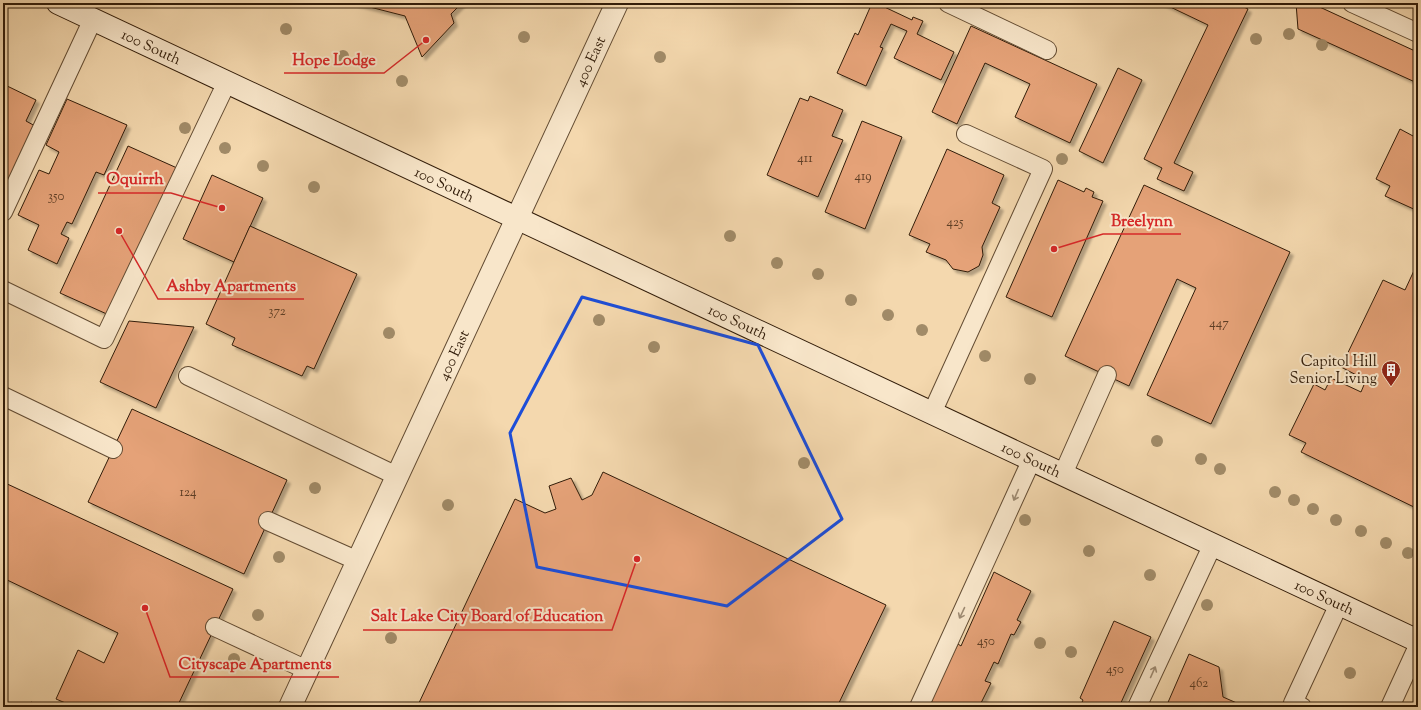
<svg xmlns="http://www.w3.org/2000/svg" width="1421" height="710" font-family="'Sorts Mill Goudy',serif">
<defs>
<filter id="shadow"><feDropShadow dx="3.5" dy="3.5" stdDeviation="1" flood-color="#0004"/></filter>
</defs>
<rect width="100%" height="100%" fill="#f4d8ae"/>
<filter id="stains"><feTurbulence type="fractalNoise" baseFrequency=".005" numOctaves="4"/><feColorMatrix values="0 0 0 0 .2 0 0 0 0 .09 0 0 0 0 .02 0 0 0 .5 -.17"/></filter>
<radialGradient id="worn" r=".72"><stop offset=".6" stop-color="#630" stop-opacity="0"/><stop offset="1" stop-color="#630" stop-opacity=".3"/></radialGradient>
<g fill="#e5a278" stroke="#311c09" filter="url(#shadow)">
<path d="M354,3H462L451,14L454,23L422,57L405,16Z"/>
<path d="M872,3H876L912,20L913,17L923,21L917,34L954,52L941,80L894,58L907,31L891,24L880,47L883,48L866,86L837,73L855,33L858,35Z"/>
<path d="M1162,3H1236L1248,9L1174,163L1193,172L1184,191L1157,179L1162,168L1144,159L1208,25Z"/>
<path d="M1296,3H1311L1415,51V82L1298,29Z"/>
<path d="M971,26L1097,84L1070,143L1015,117L1030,84L985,63L957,124L932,112Z"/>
<path d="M1118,68L1142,80L1103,163L1079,151Z"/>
<path d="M3,84L36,100L26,121L37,127L3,199Z"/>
<path d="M810,96L843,110L832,136L843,140L818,197L767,175L800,98L808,101Z"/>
<path d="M67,99L127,125L104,175L96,172L72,224L67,222L61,234L69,238L57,264L28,250L39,225L18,215L39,170L49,174L59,152L46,145Z"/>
<path d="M862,121L902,137L865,229L825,212Z"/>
<path d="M1418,127V211L1385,196L1390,186L1376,179L1400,129L1413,136Z"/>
<path d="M128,146L177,168L109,315L60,293Z"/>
<path d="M947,149L1004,175L992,203L1000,207L982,247L983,255L979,266L968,272L953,269L946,260L926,252L930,244L909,235Z"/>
<path d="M212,175L263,198L234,262L183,239Z"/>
<path d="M1058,180L1084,192L1086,188L1094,192L1092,197L1103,201L1052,317L1006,297Z"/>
<path d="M1144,185L1290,252L1211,424L1147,395L1196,288L1177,279L1129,386L1065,356Z"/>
<path d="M250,226L357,274L314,369L307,366L302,376L232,345L235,338L206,324Z"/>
<path d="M1418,262V509L1301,452L1306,443L1289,435L1314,384L1325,390L1331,378L1361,392L1366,380L1341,367L1383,280L1405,290Z"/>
<path d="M129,321L194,327L156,408L100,382Z"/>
<path d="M132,409L287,480L244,574L88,502Z"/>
<path d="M603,472L886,605L837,707H423L418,705L515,499L545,513L556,509L549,486L571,478L582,500L592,495Z"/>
<path d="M3,482L233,589L177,707H75L56,699L78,650L104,663L118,633L3,578Z"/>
<path d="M994,572L1031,591L1017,620L1021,622L1014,635L1011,634L998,664L994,662L985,681L991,683L979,707H926L958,644L961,646Z"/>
<path d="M1114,621L1151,637L1119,707H1080L1083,700L1080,698Z"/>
<path d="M1189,654L1219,667L1223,697L1246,707H1166Z"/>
<path d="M31,702L42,707H29Z"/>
</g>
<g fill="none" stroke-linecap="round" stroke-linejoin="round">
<g stroke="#624b32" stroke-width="20">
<g id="lane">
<path d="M948,3L1047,50"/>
<path d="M1352,3L1418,33"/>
<path d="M3,212L93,19"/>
<path d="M3,290L104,339L227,82"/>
<path d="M188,376L397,476"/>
<path d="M3,396L113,449"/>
<path d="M932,413L1043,169L966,134"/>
<path d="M1063,474L1107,375"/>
<path d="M268,521L358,561"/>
<path d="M215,627L307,670"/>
<path d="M919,707L1032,459"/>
<path d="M1137,707L1213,544"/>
<path d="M1302,707L1293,703L1339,604"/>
<path d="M1390,707L1418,646"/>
</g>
</g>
<g stroke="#624b32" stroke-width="24">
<g id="street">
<path id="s1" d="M290,707L617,3"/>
</g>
</g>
<g stroke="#311c09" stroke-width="24">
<g id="secondary">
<path id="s2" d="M58,3L1418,641"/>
</g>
</g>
<use href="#lane" stroke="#f8e6ca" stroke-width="18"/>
<use href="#street" stroke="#f8e6ca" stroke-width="22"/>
<use href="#secondary" stroke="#f8e6ca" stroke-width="22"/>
</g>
<g fill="#a18b68">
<circle cx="286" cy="29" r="6"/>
<circle cx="1289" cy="34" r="6"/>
<circle cx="524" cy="37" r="6"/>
<circle cx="1256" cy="39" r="6"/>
<circle cx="1322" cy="45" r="6"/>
<circle cx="343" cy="56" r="6"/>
<circle cx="660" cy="57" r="6"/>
<circle cx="402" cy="81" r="6"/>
<circle cx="185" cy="128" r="6"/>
<circle cx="225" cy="148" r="6"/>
<circle cx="1062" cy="159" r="6"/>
<circle cx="263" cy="166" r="6"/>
<circle cx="314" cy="187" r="6"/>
<circle cx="730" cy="236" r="6"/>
<circle cx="777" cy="263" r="6"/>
<circle cx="818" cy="274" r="6"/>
<circle cx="851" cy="300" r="6"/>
<circle cx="888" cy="315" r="6"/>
<circle cx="599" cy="320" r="6"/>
<circle cx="922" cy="330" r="6"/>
<circle cx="389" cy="333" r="6"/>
<circle cx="654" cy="347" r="6"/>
<circle cx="985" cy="356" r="6"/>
<circle cx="1030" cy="379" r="6"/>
<circle cx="1157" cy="441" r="6"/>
<circle cx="1201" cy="459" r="6"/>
<circle cx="804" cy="463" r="6"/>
<circle cx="1220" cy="469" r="6"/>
<circle cx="315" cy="488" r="6"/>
<circle cx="1275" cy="492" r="6"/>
<circle cx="1294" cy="500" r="6"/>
<circle cx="448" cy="505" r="6"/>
<circle cx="1313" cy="509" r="6"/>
<circle cx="1025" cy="520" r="6"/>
<circle cx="1336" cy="520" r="6"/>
<circle cx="1361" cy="531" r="6"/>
<circle cx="1386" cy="543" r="6"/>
<circle cx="1089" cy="551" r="6"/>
<circle cx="1408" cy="553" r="6"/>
<circle cx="279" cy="557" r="6"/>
<circle cx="1150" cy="575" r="6"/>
<circle cx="1207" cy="605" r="6"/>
<circle cx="258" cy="615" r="6"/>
<circle cx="391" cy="638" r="6"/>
<circle cx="1040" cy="643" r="6"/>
<circle cx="1071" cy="652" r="6"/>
<circle cx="234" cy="659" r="6"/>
<circle cx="1350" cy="673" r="6"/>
</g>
<defs><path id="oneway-shaft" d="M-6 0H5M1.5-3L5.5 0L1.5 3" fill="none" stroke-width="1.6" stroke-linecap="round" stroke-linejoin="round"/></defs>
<g stroke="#9e8b73">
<use href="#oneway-shaft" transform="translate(1016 495) rotate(113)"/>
<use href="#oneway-shaft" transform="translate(962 613) rotate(115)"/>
<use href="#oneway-shaft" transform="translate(1153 672) rotate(-66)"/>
</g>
<path fill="none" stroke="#1d4ed8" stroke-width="3" stroke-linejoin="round" d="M582,297L758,345L842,519L727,606L537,567L510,433Z"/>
<defs>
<g id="building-pin" transform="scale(1)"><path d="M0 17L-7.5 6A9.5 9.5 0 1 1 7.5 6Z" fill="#8f2418" stroke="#f8e6ca"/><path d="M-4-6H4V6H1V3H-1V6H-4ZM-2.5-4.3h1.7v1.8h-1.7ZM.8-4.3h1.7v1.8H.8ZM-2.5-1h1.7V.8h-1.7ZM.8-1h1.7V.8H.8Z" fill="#fff"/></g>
</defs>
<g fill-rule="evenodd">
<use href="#building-pin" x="1391" y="370"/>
</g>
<g text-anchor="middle" stroke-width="4" stroke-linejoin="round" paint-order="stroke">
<g font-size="13" fill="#5e3e25">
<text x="805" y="162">411</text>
<text x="863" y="180">419</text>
<text x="56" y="200">350</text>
<text x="955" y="226">425</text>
<text x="277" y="315">372</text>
<text x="1219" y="327">447</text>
<text x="188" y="496">124</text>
<text x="986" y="645">450</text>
<text x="1115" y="673">450</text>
<text x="1199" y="687">462</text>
</g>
<g font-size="15" fill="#311c09" stroke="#f8e6ca">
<text dy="5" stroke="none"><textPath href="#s2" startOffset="103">100 South</textPath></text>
<text dy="5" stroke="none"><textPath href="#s1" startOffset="712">400 East</textPath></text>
<text dy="5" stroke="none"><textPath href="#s2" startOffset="427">100 South</textPath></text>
<text dy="5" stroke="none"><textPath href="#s2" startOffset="751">100 South</textPath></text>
<text dy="5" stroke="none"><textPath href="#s1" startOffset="388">400 East</textPath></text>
<text dy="5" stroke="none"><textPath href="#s2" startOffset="1075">100 South</textPath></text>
<text dy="5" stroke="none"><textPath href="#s2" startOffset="1399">100 South</textPath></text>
</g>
<g font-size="15" fill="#311c09" stroke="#f8e6ca" text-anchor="end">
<text x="1377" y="366">Capitol Hill<tspan x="1377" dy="17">Senior Living</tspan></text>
</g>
</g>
<path fill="none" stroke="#d62828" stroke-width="1.5" d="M426 40L384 73H284M222 208L171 193H98M1054 249L1103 234H1181M119 231L158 299H304M637 559L612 630H363M145 608L170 677H339"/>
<g fill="#d62828" stroke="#f8e6ca" stroke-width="1.5">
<circle cx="426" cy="40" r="4"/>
<circle cx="222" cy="208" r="4"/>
<circle cx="1054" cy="249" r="4"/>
<circle cx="119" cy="231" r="4"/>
<circle cx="637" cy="559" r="4"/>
<circle cx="145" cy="608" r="4"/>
</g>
<g font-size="16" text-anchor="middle" font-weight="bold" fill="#d62828" stroke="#f8e6ca" stroke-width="4" stroke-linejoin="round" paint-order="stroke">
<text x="334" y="65">Hope Lodge</text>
<text x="135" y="184">Oquirrh</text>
<text x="1142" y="226">Breelynn</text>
<text x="231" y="291">Ashby Apartments</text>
<text x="487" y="621">Salt Lake City Board of Education</text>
<text x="255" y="669">Cityscape Apartments</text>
</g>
<rect width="1421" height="710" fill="none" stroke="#f4d8ae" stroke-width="16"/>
<rect x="4" y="4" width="1413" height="702" fill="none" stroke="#311c09" stroke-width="2"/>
<rect x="8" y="8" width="1405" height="694" fill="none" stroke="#311c09"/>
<rect width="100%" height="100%" filter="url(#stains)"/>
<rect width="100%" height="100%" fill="url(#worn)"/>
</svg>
